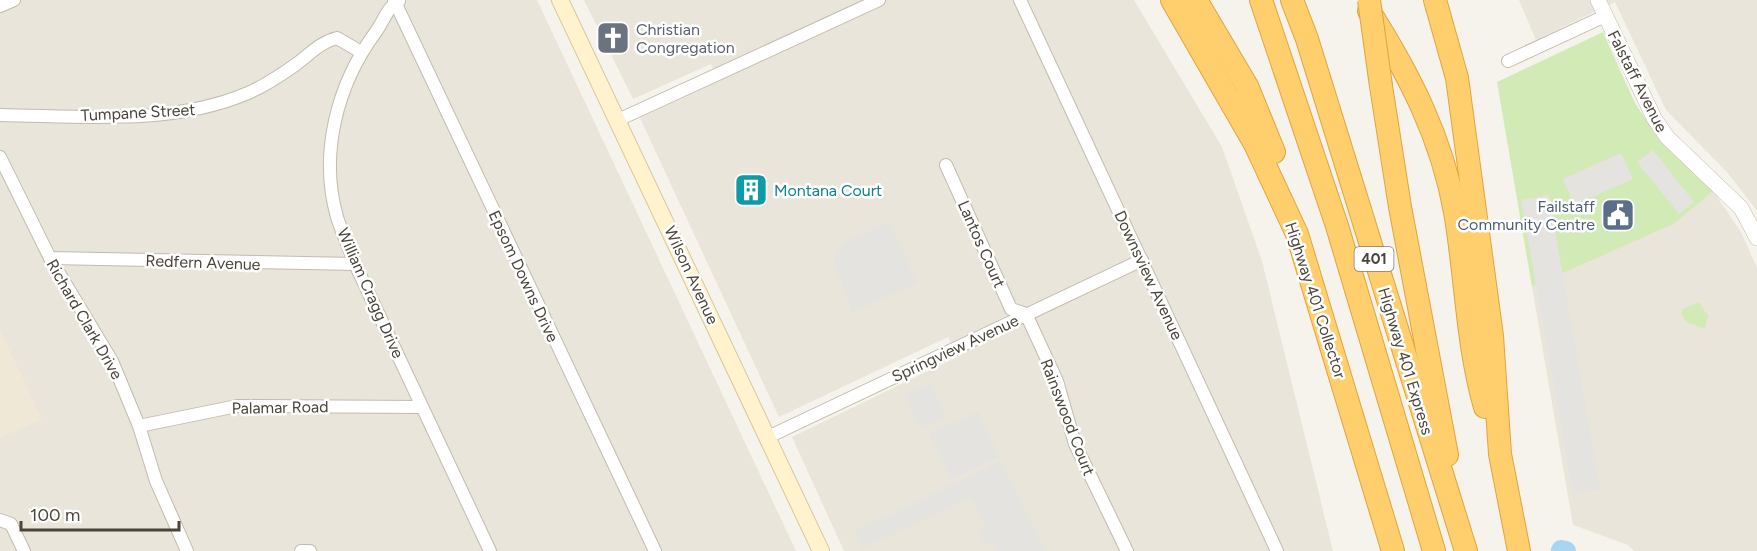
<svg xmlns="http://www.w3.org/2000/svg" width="1757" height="551" font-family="Figtree,sans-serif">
<rect width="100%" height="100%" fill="#f6f3ec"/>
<g fill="#eae5da">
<path d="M0,0H537L796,551H0Z"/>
<path d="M584,0H1134L1222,147L1262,261L1333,551H844L792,437L957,357L948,337L779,417L640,118L719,81L711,64L633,99Z"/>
<path d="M1519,0H1757V211L1727,172L1666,110L1615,2L1536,40Z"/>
<path d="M1713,191L1741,232L1757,268V551H1634L1628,545L1573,525L1532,287L1674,224Z"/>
</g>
<path fill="#efe8d6" d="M0,329L42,419L0,438Z"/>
<g fill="#d2eab5">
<path d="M1603,32L1635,103L1660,141L1713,191L1674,224L1532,287L1497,82Z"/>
<path d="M1699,302L1708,316L1705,329L1686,322L1681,313L1683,309Z"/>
</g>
<g fill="#e5e3e0">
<path d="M1653,150L1694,202L1679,214L1637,162Z"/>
<path d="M1621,153L1633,179L1574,205L1563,179Z"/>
<path d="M1549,195L1600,489L1573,494L1521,200Z"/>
<path d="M889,222L918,283L852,313L834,262L838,251L847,241Z"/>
<path d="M930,383L946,417L921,428L904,395Z"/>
<path d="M978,411L1000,457L951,480L929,433Z"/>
<path d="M1001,461L1045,551H997L993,542L985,546L978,531L986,527L971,497L863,549L855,531Z"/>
</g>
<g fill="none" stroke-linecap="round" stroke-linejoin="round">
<path stroke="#a9d4f2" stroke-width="20" d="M1561,550L1566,551"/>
<g stroke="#c2bbae" stroke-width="14">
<g id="minor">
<path d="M394,0L655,551"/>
<path d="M1020,0L1277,551"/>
<path d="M399,1C387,7 383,23 375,33C337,85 319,154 337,217C342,233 349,248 355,264L490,551"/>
<path d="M0,6L14,0"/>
<path d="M1508,61L1605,16"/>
<path d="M0,115C82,116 171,126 248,93C264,86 281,75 295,65C309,55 320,42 337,38L361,52"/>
<path d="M618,120L879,0"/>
<path d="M0,157L50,258L112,361L139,426L156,481L187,551"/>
<path d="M946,165L1011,309L1026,314"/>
<path d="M50,258L355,264"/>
<path d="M1026,314L1057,381L1075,444L1127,551"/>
<path d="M139,426L237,406L422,407"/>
<path d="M768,437L1142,260"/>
<path d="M0,520L11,524L24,551"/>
<path d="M301,551H310"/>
</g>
</g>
<g stroke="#c2bbae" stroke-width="16">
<path id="tertiary" d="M1598,0L1654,118L1667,137L1741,208L1757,238"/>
</g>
<g stroke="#d6c79b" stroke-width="18">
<path id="secondary" d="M560,0L821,551"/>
</g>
<g stroke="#e0a43c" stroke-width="24">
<g id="motorway">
<path d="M1172,0L1255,144L1297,234L1393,551"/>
<path d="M1196,0L1247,86L1274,152"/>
<path d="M1261,0L1337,226L1434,551"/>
<path d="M1292,0L1307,39L1466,551"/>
<path d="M1435,0L1457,78L1492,336L1500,454L1519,551"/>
<path d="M1369,11C1409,74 1442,138 1455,212C1466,275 1467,346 1485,407"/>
<path d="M1381,86L1400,207L1447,455"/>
</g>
</g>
<use href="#minor" stroke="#fff" stroke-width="12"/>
<use href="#tertiary" stroke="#fff" stroke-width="15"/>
<use href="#secondary" stroke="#fff3cd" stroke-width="16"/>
<use href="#motorway" stroke="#ffcf6e" stroke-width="22"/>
<g stroke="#e0a43c" stroke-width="24" stroke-linecap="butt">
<path id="motorway-bridge" d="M1369,0L1381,86"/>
</g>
<use href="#motorway-bridge" stroke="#ffcf6e" stroke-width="22"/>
</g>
<defs>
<g id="church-square" transform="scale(1.725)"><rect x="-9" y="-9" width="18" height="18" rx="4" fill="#6b7280" stroke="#fff"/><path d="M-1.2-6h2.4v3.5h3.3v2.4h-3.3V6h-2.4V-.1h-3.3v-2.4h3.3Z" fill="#fff"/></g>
<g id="building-square" transform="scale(1.725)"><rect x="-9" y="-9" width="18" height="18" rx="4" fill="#0f9aa8" stroke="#fff"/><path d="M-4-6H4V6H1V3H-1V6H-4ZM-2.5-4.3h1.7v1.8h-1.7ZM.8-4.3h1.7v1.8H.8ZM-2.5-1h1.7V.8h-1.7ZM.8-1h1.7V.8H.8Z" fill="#fff"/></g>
<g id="civic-square" transform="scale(1.725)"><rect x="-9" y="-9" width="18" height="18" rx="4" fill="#5c6f8a" stroke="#fff"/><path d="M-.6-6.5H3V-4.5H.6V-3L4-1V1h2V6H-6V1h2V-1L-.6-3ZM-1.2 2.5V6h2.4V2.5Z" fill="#fff"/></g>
</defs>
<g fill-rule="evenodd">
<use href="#church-square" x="613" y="38"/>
<use href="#building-square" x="751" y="190"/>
<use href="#civic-square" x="1618" y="215"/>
</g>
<g text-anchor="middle" stroke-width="5" stroke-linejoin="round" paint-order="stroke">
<rect fill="#fff" stroke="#817c74" stroke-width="1.5" x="1354.5" y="247" width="39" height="24" rx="4.5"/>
<g font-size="15" font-weight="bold" fill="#4b4439">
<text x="1374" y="264">401</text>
</g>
<g font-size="16" fill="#5b616d" stroke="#fff" text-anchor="start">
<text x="636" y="35">Christian<tspan x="636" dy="18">Congregation</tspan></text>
</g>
<g font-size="16" fill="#4b4439" stroke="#fff">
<text transform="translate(1638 81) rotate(63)" y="6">Falstaff Avenue</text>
<text transform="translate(138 112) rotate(-3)" y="6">Tumpane Street</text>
<text transform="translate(982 244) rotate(66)" y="6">Lantos Court</text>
<text transform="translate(203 262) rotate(2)" y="6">Redfern Avenue</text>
<text transform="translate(692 275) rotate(65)" y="6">Wilson Avenue</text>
<text transform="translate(1149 275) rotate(65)" y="6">Downsview Avenue</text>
<text transform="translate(524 276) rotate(65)" y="6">Epsom Downs Drive</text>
<text transform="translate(371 293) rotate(66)" y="6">William Cragg Drive</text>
<text transform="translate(1316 300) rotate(72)" y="6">Highway 401 Collector</text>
<text transform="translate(85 319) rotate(60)" y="6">Richard Clark Drive</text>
<text transform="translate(955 348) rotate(-25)" y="6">Springview Avenue</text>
<text transform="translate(1406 361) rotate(73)" y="6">Highway 401 Express</text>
<text transform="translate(280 407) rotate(-1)" y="6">Palamar Road</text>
<text transform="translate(1068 417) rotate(69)" y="6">Rainswood Court</text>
</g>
<g font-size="16" fill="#0d838f" stroke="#fff" text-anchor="start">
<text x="774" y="196">Montana Court</text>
</g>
<g font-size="16" fill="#4e5e75" stroke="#fff" text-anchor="end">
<text x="1595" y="212">Failstaff<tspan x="1595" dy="18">Community Centre</tspan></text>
</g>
</g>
<path d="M21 521v9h158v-9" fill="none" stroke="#4b4439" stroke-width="3"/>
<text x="30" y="521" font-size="18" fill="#4b4439" stroke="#ffffff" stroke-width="4.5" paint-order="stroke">100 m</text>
</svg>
